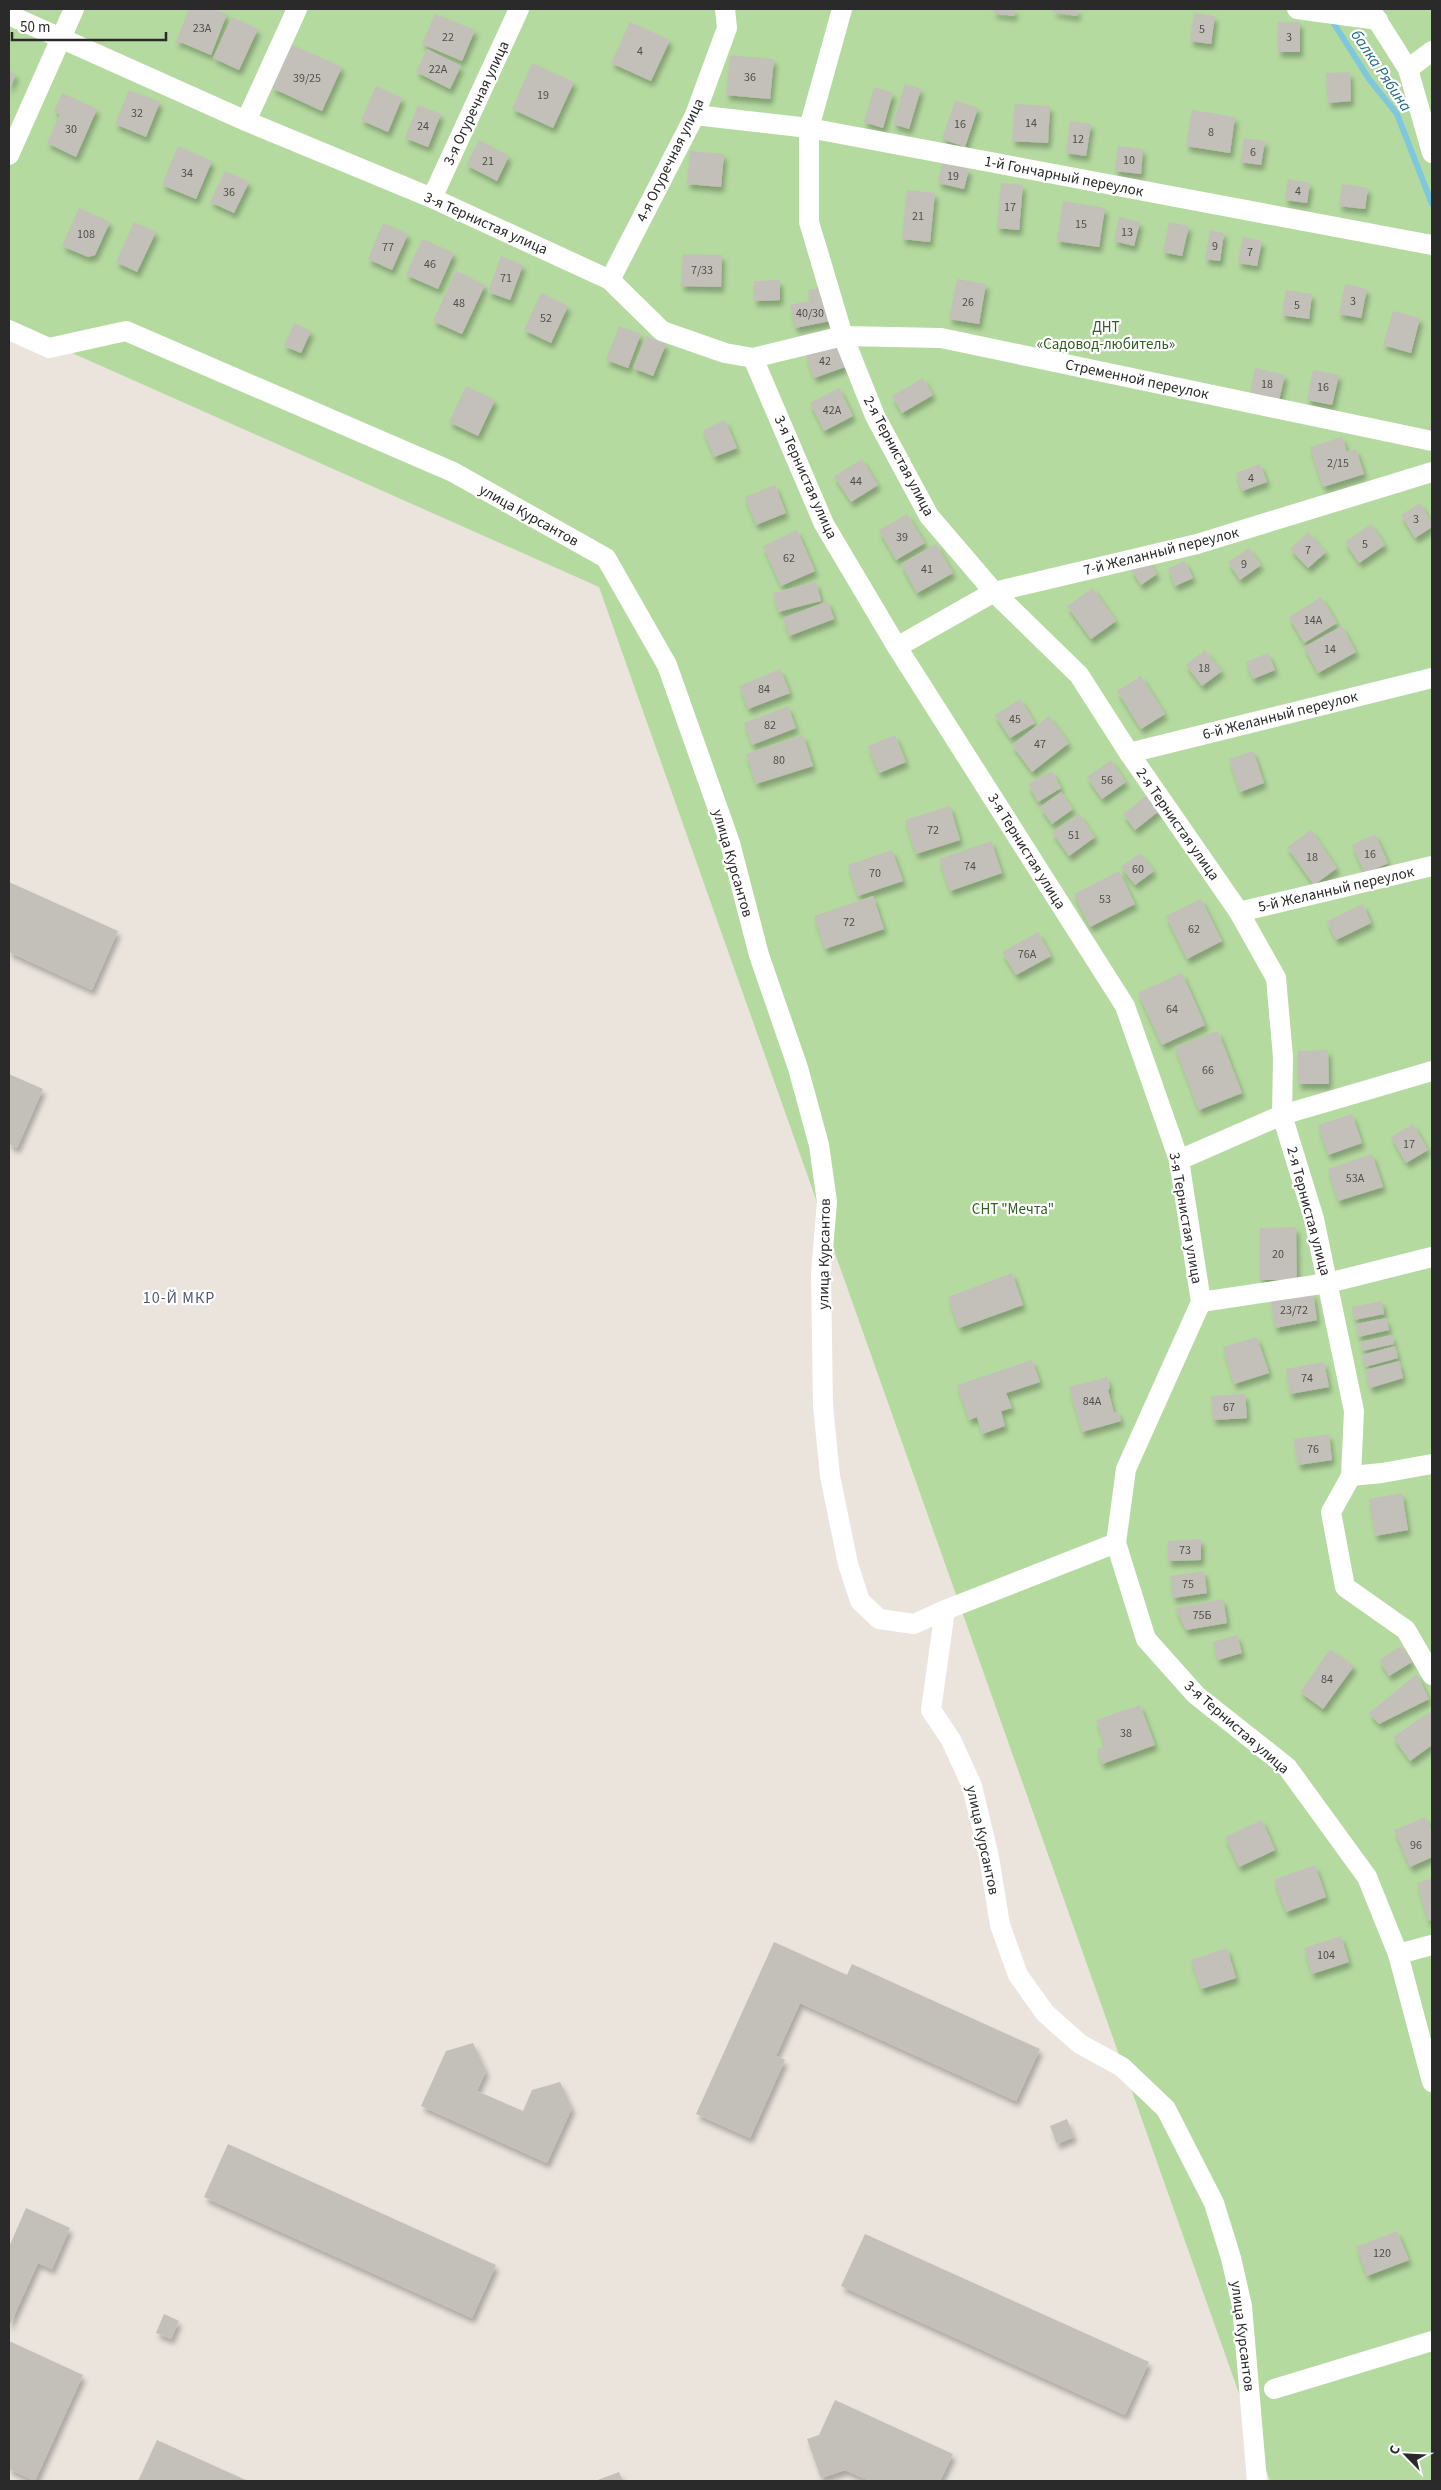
<svg xmlns="http://www.w3.org/2000/svg" width="1441" height="2490" font-family="'Source Sans 3',sans-serif">
<defs>
<filter id="shadow"><feDropShadow dx="3" dy="5.5" stdDeviation="2.5" flood-color="#0004"/></filter>
</defs>
<rect width="100%" height="100%" fill="#eae4dd"/>
<path fill="#b5daa0" d="M9,9H1432V2481H1270L599,587L9,325Z"/>
<g fill="none" stroke-linecap="round" stroke-linejoin="round">
<path stroke="#7dc7df" stroke-width="6" d="M1331,19L1369,79L1397,114L1432,204"/>
</g>
<g fill="#c3bfb9" filter="url(#shadow)">
<path d="M189,9H213L227,14L211,55L180,42L175,44Z"/>
<path d="M994,9H1015L1014,16L993,13Z"/>
<path d="M1053,9H1078L1077,16L1053,12Z"/>
<path d="M1194,13L1215,16L1211,44L1190,41Z"/>
<path d="M435,14L475,30L462,61L422,44Z"/>
<path d="M232,17L258,29L239,70L213,58Z"/>
<path d="M630,22L670,40L651,81L611,63Z"/>
<rect x="1278" y="22" width="22" height="30"/>
<path d="M292,45L342,67L322,111L272,88Z"/>
<path d="M427,49L461,66L450,89L416,72Z"/>
<path d="M730,55L774,59L770,99L726,95Z"/>
<path d="M532,63L574,82L553,128L512,109Z"/>
<path d="M9,71L16,74L9,90Z"/>
<path d="M1350,72L1351,101L1328,103L1326,73Z"/>
<path d="M905,84L921,89L909,129L893,124Z"/>
<path d="M376,86L402,98L388,132L361,120Z"/>
<path d="M874,87L893,93L883,128L864,122Z"/>
<path d="M129,90L160,102L146,137L115,124Z"/>
<path d="M62,93L97,109L76,157L47,143L60,114L54,112Z"/>
<path d="M955,101L978,108L965,147L942,139Z"/>
<path d="M1015,104L1050,106L1048,143L1012,141Z"/>
<path d="M418,105L441,114L428,147L405,138Z"/>
<path d="M1192,110L1235,117L1230,153L1186,146Z"/>
<path d="M1070,121L1091,124L1086,156L1066,153Z"/>
<path d="M1244,138L1265,141L1261,165L1240,162Z"/>
<path d="M479,140L509,156L497,181L466,165Z"/>
<path d="M178,146L212,161L196,199L162,185Z"/>
<path d="M1118,146L1143,149L1141,174L1115,171Z"/>
<path d="M690,151L724,154L721,187L687,184Z"/>
<path d="M942,163L969,169L964,189L938,183Z"/>
<path d="M225,171L249,182L234,213L210,202Z"/>
<path d="M1288,179L1310,183L1307,203L1285,200Z"/>
<path d="M1001,183L1023,185L1019,230L997,228Z"/>
<path d="M1342,184L1368,188L1365,209L1339,206Z"/>
<path d="M907,190L935,193L930,242L902,239Z"/>
<path d="M1063,201L1105,208L1099,247L1057,241Z"/>
<path d="M79,208L110,222L95,255L88,257L62,246Z"/>
<path d="M1119,217L1140,222L1134,246L1114,241Z"/>
<path d="M134,222L156,232L137,272L116,262Z"/>
<path d="M1169,222L1189,226L1182,256L1163,252Z"/>
<path d="M383,223L408,234L392,270L368,259Z"/>
<path d="M1210,230L1224,233L1220,261L1205,259Z"/>
<path d="M1243,237L1262,241L1257,266L1238,263Z"/>
<path d="M422,239L454,253L438,289L406,275Z"/>
<path d="M683,254L722,255L721,287L681,286Z"/>
<path d="M501,256L523,265L510,300L488,292Z"/>
<path d="M456,271L485,285L462,334L433,321Z"/>
<path d="M957,279L986,284L979,324L949,319Z"/>
<path d="M780,280V300L754,301V281Z"/>
<path d="M1345,284L1367,289L1361,318L1339,314Z"/>
<path d="M823,287L830,321L795,328L790,305L810,301L808,290Z"/>
<path d="M1286,290L1312,294L1309,319L1282,315Z"/>
<path d="M541,293L568,306L551,343L524,330Z"/>
<path d="M1393,311L1420,318L1411,353L1383,345Z"/>
<path d="M294,323L311,331L301,353L284,346Z"/>
<path d="M619,326L641,334L628,368L606,360Z"/>
<path d="M646,336L666,344L653,376L633,368Z"/>
<path d="M836,344L845,367L814,378L806,355Z"/>
<path d="M1255,368L1285,375L1279,400L1250,393Z"/>
<path d="M1313,370L1339,375L1332,405L1307,400Z"/>
<path d="M923,378L933,395L902,413L892,396Z"/>
<path d="M466,386L495,400L478,436L449,422Z"/>
<path d="M839,388L853,416L824,431L810,403Z"/>
<path d="M1432,417V432L1428,431Z"/>
<path d="M725,420L737,448L714,457L703,430Z"/>
<path d="M1342,437L1347,452L1356,449L1364,474L1323,487L1310,447Z"/>
<path d="M862,459L878,485L851,502L834,476Z"/>
<path d="M1260,464L1267,482L1242,491L1236,473Z"/>
<path d="M775,485L786,513L756,525L745,497Z"/>
<path d="M1420,503L1432,523V527L1415,538L1401,515Z"/>
<path d="M907,514L925,543L896,560L879,530Z"/>
<path d="M1371,524L1385,545L1359,563L1345,542Z"/>
<path d="M797,530L815,571L781,586L763,546Z"/>
<path d="M1308,532L1326,552L1308,568L1290,549Z"/>
<path d="M936,544L953,573L917,593L901,564Z"/>
<path d="M1249,548L1261,565L1240,580L1228,562Z"/>
<path d="M1147,559L1157,574L1141,585L1131,569Z"/>
<path d="M1185,561L1193,578L1175,586L1168,569Z"/>
<path d="M816,582L821,601L778,612L773,593Z"/>
<path d="M1093,588L1116,621L1091,639L1067,606Z"/>
<path d="M1321,597L1337,623L1304,643L1289,617Z"/>
<path d="M828,601L834,619L789,636L783,618Z"/>
<path d="M1342,626L1356,652L1318,673L1304,647Z"/>
<path d="M1205,650L1222,671L1202,686L1186,665Z"/>
<path d="M1268,653L1275,670L1253,679L1246,662Z"/>
<path d="M780,669L790,693L748,709L739,686Z"/>
<path d="M1141,676L1165,714L1141,729L1117,691Z"/>
<path d="M1020,699L1035,723L1010,738L995,715Z"/>
<path d="M788,706L796,728L752,745L744,723Z"/>
<path d="M1049,716L1069,743L1032,772L1012,745Z"/>
<path d="M803,735L813,766L756,784L746,754Z"/>
<path d="M895,735L906,762L879,773L868,746Z"/>
<path d="M1253,751L1264,783L1240,792L1229,759Z"/>
<path d="M1111,760L1126,782L1102,799L1087,777Z"/>
<path d="M1052,771L1061,788L1038,802L1028,784Z"/>
<path d="M1061,792L1073,809L1052,824L1040,807Z"/>
<path d="M1147,795L1159,811L1135,830L1123,814Z"/>
<path d="M950,806L960,840L916,854L905,820Z"/>
<path d="M1079,814L1095,837L1069,856L1052,832Z"/>
<path d="M1311,830L1337,868L1314,885L1287,847Z"/>
<path d="M1375,834L1388,863L1365,874L1352,845Z"/>
<path d="M991,841L1002,873L950,891L939,859Z"/>
<path d="M892,850L903,881L858,896L848,865Z"/>
<path d="M1140,853L1154,871L1135,885L1121,867Z"/>
<path d="M1119,871L1135,904L1090,927L1074,894Z"/>
<path d="M9,882L118,931L92,990L9,952Z"/>
<path d="M873,896L884,929L825,949L814,916Z"/>
<path d="M1201,899L1222,941L1187,959L1166,916Z"/>
<path d="M1363,904L1371,923L1336,940L1327,921Z"/>
<path d="M1038,932L1051,956L1016,975L1002,952Z"/>
<path d="M1182,973L1205,1025L1162,1045L1138,993Z"/>
<path d="M1218,1031L1242,1093L1199,1110L1175,1047Z"/>
<path d="M1328,1050L1329,1084H1298V1051Z"/>
<path d="M9,1074L43,1089L17,1148L9,1144Z"/>
<path d="M1352,1114L1362,1143L1328,1155L1318,1125Z"/>
<path d="M1413,1124L1428,1150L1406,1163L1391,1137Z"/>
<path d="M1372,1154L1383,1187L1338,1201L1328,1169Z"/>
<path d="M1296,1227L1297,1280H1260V1228Z"/>
<path d="M1012,1273L1023,1305L959,1328L948,1297Z"/>
<path d="M1313,1293L1317,1320L1275,1328L1271,1301Z"/>
<path d="M1382,1301L1384,1314L1354,1320L1352,1307Z"/>
<path d="M1386,1318L1389,1330L1358,1337L1356,1324Z"/>
<path d="M1392,1335L1394,1344L1362,1351L1360,1342Z"/>
<path d="M1257,1337L1269,1373L1234,1384L1223,1347Z"/>
<path d="M1395,1346L1398,1358L1365,1367L1362,1355Z"/>
<path d="M1032,1360L1040,1382L1006,1393L1012,1408L1001,1411L1005,1426L982,1434L977,1417L969,1420L957,1385Z"/>
<path d="M1399,1361L1403,1378L1370,1388L1365,1370Z"/>
<path d="M1324,1362L1329,1387L1290,1394L1286,1369Z"/>
<path d="M1107,1377L1110,1388L1108,1390L1114,1413L1118,1411L1121,1421L1082,1432L1069,1387Z"/>
<path d="M1245,1394L1247,1418L1213,1420L1211,1396Z"/>
<path d="M1329,1434L1332,1460L1298,1465L1294,1439Z"/>
<path d="M1402,1493L1408,1530L1375,1536L1369,1499Z"/>
<path d="M1201,1539V1560L1168,1561V1541Z"/>
<path d="M1204,1571L1207,1593L1173,1598L1170,1576Z"/>
<path d="M1223,1599L1227,1623L1186,1630L1175,1608Z"/>
<path d="M1237,1635L1242,1653L1218,1660L1213,1642Z"/>
<path d="M1401,1646L1412,1662L1389,1676L1379,1660Z"/>
<path d="M1330,1649L1354,1666L1323,1709L1300,1692Z"/>
<path d="M1417,1674L1429,1699L1379,1724L1369,1713Z"/>
<path d="M1140,1705L1155,1745L1102,1764L1097,1749L1105,1746L1096,1720Z"/>
<path d="M1431,1711L1432,1745L1410,1761L1393,1737Z"/>
<path d="M1426,1817L1432,1832V1857L1410,1867L1394,1830Z"/>
<path d="M1262,1820L1275,1850L1239,1867L1225,1837Z"/>
<path d="M1315,1865L1326,1897L1286,1912L1274,1880Z"/>
<path d="M1432,1878V1920L1428,1921L1417,1883Z"/>
<path d="M1341,1936L1349,1962L1312,1974L1304,1948Z"/>
<path d="M774,1942L847,1975L852,1964L1040,2049L1016,2101L800,2003L776,2056L785,2060L750,2138L696,2114Z"/>
<path d="M1227,1948L1236,1978L1201,1989L1191,1960Z"/>
<path d="M473,2043L486,2071L477,2091L523,2111L532,2090L560,2082L572,2108L547,2163L421,2106L446,2051Z"/>
<path d="M1067,2119L1074,2137L1057,2144L1050,2126Z"/>
<path d="M228,2144L496,2265L472,2318L204,2197Z"/>
<path d="M26,2208L70,2228L52,2269L38,2263L9,2327V2247Z"/>
<path d="M1397,2231L1409,2260L1367,2276L1356,2247Z"/>
<path d="M865,2234L1149,2362L1125,2415L841,2286Z"/>
<path d="M164,2314L179,2321L171,2339L156,2333Z"/>
<path d="M9,2341L83,2375L35,2481L9,2469Z"/>
<path d="M835,2400L953,2454L940,2481H870L845,2470L821,2478L807,2439L819,2435Z"/>
<path d="M157,2440L248,2481H138Z"/>
<path d="M619,2472L623,2481H595Z"/>
</g>
<g fill="none" stroke-linecap="round" stroke-linejoin="round">
<g stroke="#fff" stroke-width="20">
<path d="M842,9L809,128V222L843,336L875,416L929,516L994,592L1079,675L1129,753L1239,912L1276,978L1283,1057L1282,1115L1314,1219L1354,1411L1351,1476L1331,1512L1345,1587L1406,1630L1432,1675"/>
<path d="M1297,9L1378,20"/>
<path d="M1370,9L1408,69L1432,153"/>
<path d="M9,15L246,121L432,198L610,280L662,331L725,353L753,358L824,524L897,647L1125,1006L1179,1160L1201,1302L1126,1469L1116,1543L1146,1639L1196,1695L1287,1767L1367,1877L1398,1954L1432,2082"/>
<path d="M1408,69L1432,51"/>
<path d="M695,115L809,128L1432,245"/>
<path d="M246,121L297,9"/>
<path d="M9,155L74,9"/>
<path d="M432,198L519,9"/>
<path d="M610,280L695,115L727,28L725,9"/>
<path d="M9,330L49,348L126,331L453,472L606,558L667,665L730,843L759,955L798,1068L819,1145L827,1202L821,1273L823,1405L830,1476L848,1564L860,1601L879,1619L914,1624L945,1610L931,1710L951,1740L972,1786L989,1857L1000,1925L1018,1975L1045,2013L1080,2044L1122,2067L1166,2109L1214,2203L1231,2258L1242,2306L1257,2481"/>
<path d="M753,358L843,336L941,338L1432,441"/>
<path d="M897,647L994,592L1197,544L1432,472"/>
<path d="M1129,753L1432,678"/>
<path d="M1239,912L1432,866"/>
<path d="M1179,1160L1282,1115L1432,1071"/>
<path d="M1201,1302L1328,1283L1432,1257"/>
<path d="M1351,1476L1382,1473L1432,1464"/>
<path d="M945,1610L1116,1543"/>
<path d="M1398,1954L1432,1945"/>
<path d="M1274,2389L1432,2341"/>
</g>
</g>
<g text-anchor="middle" stroke-width="4.5" stroke-linejoin="round" paint-order="stroke">
<g font-size="12" fill="#504f4e">
<text x="202" y="32">23А</text>
<text x="1202" y="33">5</text>
<text x="448" y="41">22</text>
<text x="1289" y="41">3</text>
<text x="640" y="55">4</text>
<text x="438" y="73">22А</text>
<text x="750" y="81">36</text>
<text x="307" y="82">39/25</text>
<text x="543" y="99">19</text>
<text x="137" y="117">32</text>
<text x="1031" y="127">14</text>
<text x="960" y="128">16</text>
<text x="423" y="130">24</text>
<text x="71" y="133">30</text>
<text x="1211" y="136">8</text>
<text x="1078" y="143">12</text>
<text x="1253" y="156">6</text>
<text x="1129" y="164">10</text>
<text x="488" y="165">21</text>
<text x="187" y="177">34</text>
<text x="953" y="180">19</text>
<text x="1298" y="195">4</text>
<text x="229" y="196">36</text>
<text x="1010" y="211">17</text>
<text x="918" y="220">21</text>
<text x="1081" y="228">15</text>
<text x="1127" y="236">13</text>
<text x="86" y="238">108</text>
<text x="1215" y="250">9</text>
<text x="388" y="251">77</text>
<text x="1250" y="256">7</text>
<text x="430" y="268">46</text>
<text x="702" y="274">7/33</text>
<text x="506" y="282">71</text>
<text x="1353" y="305">3</text>
<text x="968" y="306">26</text>
<text x="459" y="307">48</text>
<text x="1297" y="309">5</text>
<text x="810" y="317">40/30</text>
<text x="546" y="322">52</text>
<text x="825" y="365">42</text>
<text x="1267" y="388">18</text>
<text x="1323" y="391">16</text>
<text x="832" y="414">42А</text>
<text x="1338" y="467">2/15</text>
<text x="1251" y="482">4</text>
<text x="856" y="485">44</text>
<text x="1416" y="523">3</text>
<text x="902" y="541">39</text>
<text x="1365" y="548">5</text>
<text x="1308" y="554">7</text>
<text x="789" y="562">62</text>
<text x="1244" y="568">9</text>
<text x="927" y="573">41</text>
<text x="1313" y="624">14А</text>
<text x="1330" y="653">14</text>
<text x="1204" y="672">18</text>
<text x="764" y="693">84</text>
<text x="1015" y="723">45</text>
<text x="770" y="729">82</text>
<text x="1040" y="748">47</text>
<text x="779" y="764">80</text>
<text x="1107" y="784">56</text>
<text x="933" y="834">72</text>
<text x="1074" y="839">51</text>
<text x="1370" y="858">16</text>
<text x="1312" y="861">18</text>
<text x="970" y="870">74</text>
<text x="1138" y="873">60</text>
<text x="875" y="877">70</text>
<text x="1105" y="903">53</text>
<text x="849" y="926">72</text>
<text x="1194" y="933">62</text>
<text x="1027" y="958">76А</text>
<text x="1172" y="1013">64</text>
<text x="1208" y="1074">66</text>
<text x="1409" y="1148">17</text>
<text x="1355" y="1182">53А</text>
<text x="1278" y="1258">20</text>
<text x="1294" y="1314">23/72</text>
<text x="1307" y="1382">74</text>
<text x="1092" y="1405">84А</text>
<text x="1229" y="1411">67</text>
<text x="1313" y="1453">76</text>
<text x="1185" y="1554">73</text>
<text x="1188" y="1588">75</text>
<text x="1202" y="1619">75Б</text>
<text x="1327" y="1683">84</text>
<text x="1126" y="1737">38</text>
<text x="1416" y="1849">96</text>
<text x="1326" y="1959">104</text>
<text x="1382" y="2257">120</text>
</g>
<g font-size="15" fill="#2a2a2a" stroke="#fff">
<text transform="translate(476 103) rotate(-65)" y="5">3-я Огуречная улица</text>
<text transform="translate(670 160) rotate(-64)" y="5">4-я Огуречная улица</text>
<text transform="translate(1064 176) rotate(11)" y="5">1-й Гончарный переулок</text>
<text transform="translate(486 223) rotate(24)" y="5">3-я Тернистая улица</text>
<text transform="translate(1137 379) rotate(12)" y="5">Стременной переулок</text>
<text transform="translate(899 456) rotate(62)" y="5">2-я Тернистая улица</text>
<text transform="translate(806 477) rotate(66)" y="5">3-я Тернистая улица</text>
<text transform="translate(529 515) rotate(29)" y="5">улица Курсантов</text>
<text transform="translate(1161 551) rotate(-14)" y="5">7-й Желанный переулок</text>
<text transform="translate(1280 715) rotate(-14)" y="5">6-й Желанный переулок</text>
<text transform="translate(1178 824) rotate(55)" y="5">2-я Тернистая улица</text>
<text transform="translate(1027 851) rotate(58)" y="5">3-я Тернистая улица</text>
<text transform="translate(733 863) rotate(74)" y="5">улица Курсантов</text>
<text transform="translate(1336 889) rotate(-13)" y="5">5-й Желанный переулок</text>
<text transform="translate(1309 1211) rotate(75)" y="5">2-я Тернистая улица</text>
<text transform="translate(1186 1218) rotate(80)" y="5">3-я Тернистая улица</text>
<text transform="translate(824 1254) rotate(-89)" y="5">улица Курсантов</text>
<text transform="translate(1237 1727) rotate(41)" y="5">3-я Тернистая улица</text>
<text transform="translate(983 1840) rotate(78)" y="5">улица Курсантов</text>
<text transform="translate(1243 2336) rotate(83)" y="5">улица Курсантов</text>
</g>
<g font-size="15" fill="#305e23" stroke="#fff">
<text x="1106" y="332">ДНТ<tspan x="1106" dy="17">«Садовод-любитель»</tspan></text>
<text x="1013" y="1214">СНТ "Мечта"</text>
</g>
<g font-size="16" font-style="italic" fill="#1e678a" stroke="#fff">
<text transform="translate(1382 70) rotate(56)" y="6">балка Рябина</text>
</g>
<g font-size="16" letter-spacing="1" fill="#505775" stroke="#fff">
<text x="179" y="1303">10-Й МКР</text>
</g>
</g>
<rect width="1441" height="2490" fill="none" stroke="#2a2a2a" stroke-width="20"/>
<g transform="translate(1406 2455) rotate(294)" stroke="#ffffff" stroke-width="4" paint-order="stroke">
<path d="M0-4L9 19L0 12L-9 19Z" fill="#2a2a2a"/>
<text y="-8" font-size="14" font-weight="bold" text-anchor="middle" fill="#2a2a2a">С</text>
</g>
<path d="M12 32v8h154v-8" fill="none" stroke="#2a2a2a" stroke-width="2.5"/>
<text x="20" y="32" font-size="15" fill="#2a2a2a" stroke="#ffffff" stroke-width="4" paint-order="stroke">50 m</text>
</svg>
